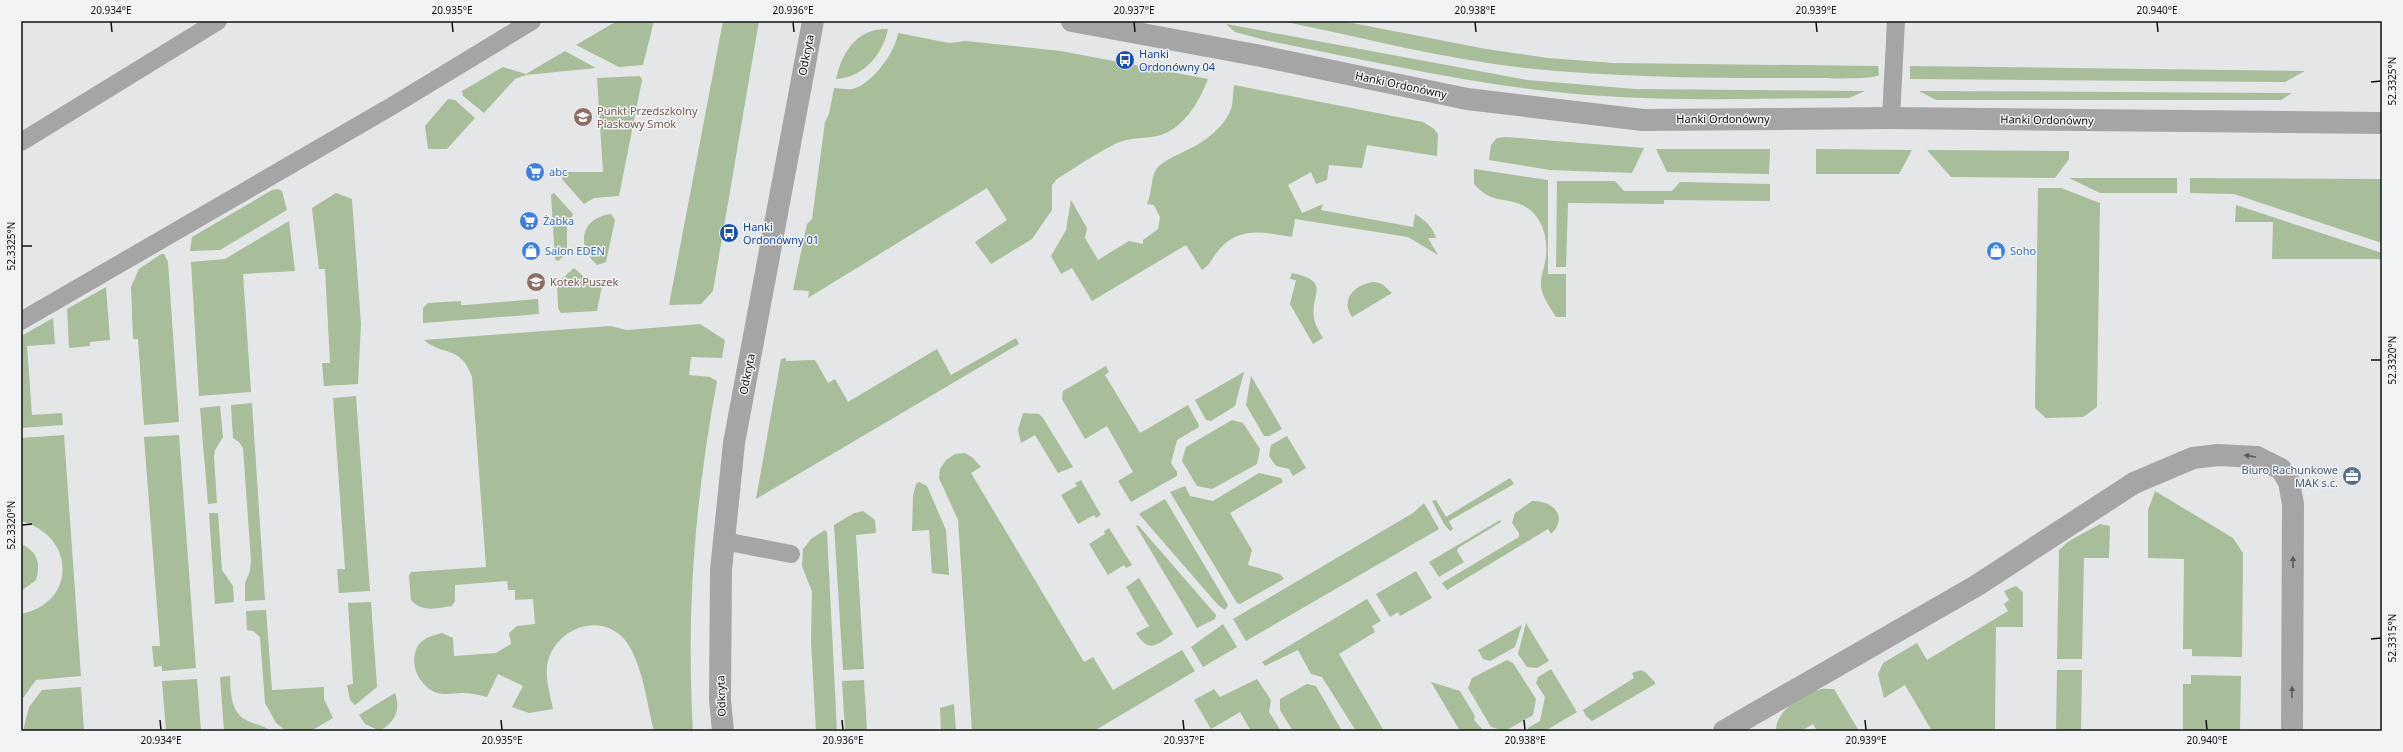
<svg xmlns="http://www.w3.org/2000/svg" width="2403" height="752" font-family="'Noto Sans',sans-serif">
<rect width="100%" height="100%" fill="#e4e6e7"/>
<g fill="#a8bd9a">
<path d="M617,21H654L643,65L619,67L576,45Z"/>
<path d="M723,21H759L713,291L701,304L669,305Z"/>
<path d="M1281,21H1342L1486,49L1548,58L1613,63L1878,66L1879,75C1874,80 1818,78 1807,78C1713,78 1618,78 1525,68C1443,59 1361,37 1281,21Z"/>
<path d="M1226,24L1527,80L1635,89L1865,91L1849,98C1763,98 1675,102 1589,95C1480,87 1372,61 1265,40L1235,32Z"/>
<path d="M888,29C883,54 863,78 836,79C842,52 857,28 888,29Z"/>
<path d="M898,33L949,43L966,41L1061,51L1208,79C1200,101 1182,131 1157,136C1142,139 1129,137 1115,144C1095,154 1076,167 1057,179L1052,185V210L1032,239L991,264L975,242L1007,220L987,188L808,298L809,291L793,290L807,224L812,219L825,122L829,114L834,88C839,88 847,90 852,89C872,85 896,51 898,33Z"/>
<path d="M565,51L596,68L526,75L515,79L484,113L463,96L462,91L503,67L526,74Z"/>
<path d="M1910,66L2305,71L2285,82L1910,79Z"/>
<path d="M640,76L642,80L619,196L594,198L584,204L562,179L564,172H603L597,78Z"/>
<path d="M1234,85L1423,122L1433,128L1438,134L1437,156L1367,145L1362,168L1329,165L1327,180L1316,184L1311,172L1288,185L1302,213L1323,204L1321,210L1413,227L1415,214C1426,221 1432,226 1436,238H1428L1438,255L1408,237L1295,219L1292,237C1264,232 1238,226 1218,251C1212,258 1210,265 1202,270L1186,245L1092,301L1072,268L1061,274L1051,256L1066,230L1071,200L1087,228L1085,238L1098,260L1129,241L1143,244V240L1158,229L1160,217L1154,205L1147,204C1153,191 1150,176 1158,167C1166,159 1178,155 1187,150C1204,143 1227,125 1232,106C1233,99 1233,92 1234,85Z"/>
<path d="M1919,91L2292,93L2281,100H1936Z"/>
<path d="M448,99L455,100L475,118L447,149H428L425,126Z"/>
<path d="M1506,137L1644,148L1632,173L1550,170L1489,160L1491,145L1497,138Z"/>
<path d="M1656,149H1770L1769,174L1667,172Z"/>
<path d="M1816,149L1912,150L1899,174H1816Z"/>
<path d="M1927,150L2069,151V159L2055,178L1951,177Z"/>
<path d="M1474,169L1548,180V274H1566V317H1556C1550,307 1543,298 1541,287C1540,276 1545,267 1546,256C1548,239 1543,220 1529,209C1518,201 1506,201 1494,198C1486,196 1480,190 1474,184Z"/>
<path d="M2069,178H2177V193H2100Z"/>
<path d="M2190,178L2382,179V243L2234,194L2190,193Z"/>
<path d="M1557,181H1615L1624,191H1672L1680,182L1770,184V201L1664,200V204L1568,203L1566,267H1556Z"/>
<path d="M2038,188H2061L2100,203L2097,407L2083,417L2046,418L2035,408Z"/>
<path d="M278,189L282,191L287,210L220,250L190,251L192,237L272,190Z"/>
<path d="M336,193L352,199L361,324L358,384L324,386L322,363H330L325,269H319L312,208Z"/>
<path d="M554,193L573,214L567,228V253L558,261L555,259L551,195Z"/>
<path d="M2236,205L2382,253V259H2272L2273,222H2235Z"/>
<path d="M611,214L615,220L606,262L597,265C576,246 580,218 611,214Z"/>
<path d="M289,221L295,271L243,274L251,392L199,396L191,262L225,259Z"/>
<path d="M161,254H164L168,262L179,422L144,425L138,339H133L131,287L139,269Z"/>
<path d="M574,268L585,278L602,286L597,311L561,313L558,308L557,283Z"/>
<path d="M1292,273C1334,282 1308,295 1315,322C1316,327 1321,334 1323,338L1313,344L1290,304L1296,280L1290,279Z"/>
<path d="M1375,282L1382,284L1392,293L1352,317C1339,298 1357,283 1375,282Z"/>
<path d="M106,287L110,340L90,342V346L69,348L67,309Z"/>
<path d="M538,299L539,314L423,323V308L428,303L461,301V305H466Z"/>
<path d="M53,318L55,344L27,346L32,415L62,413L63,425L21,428V336Z"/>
<path d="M700,324L725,340L722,358L691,357L689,375L710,377L717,381C695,500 686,610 693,731H654C647,705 642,659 624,639C600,612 557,628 548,661C544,676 550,693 553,709L529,713L512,707L523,686L498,674L487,697C479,695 471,693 463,693C455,693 446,695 438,693C423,689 411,670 415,654C417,640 430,636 442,633L453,638L454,656L496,653L511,644L509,633L517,626L535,624L533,599L515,600V590H508L507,581L455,585V601L452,606C437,608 423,613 411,600L409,576L411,572L486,567L472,377C461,345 442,356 424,340L610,326L627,330Z"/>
<path d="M1016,338L1019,344L756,499L781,359L786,358V361L815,360L828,383L835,379L848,402L937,349L951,375Z"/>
<path d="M1106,366L1109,372L1105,375L1140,433L1188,405L1199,425V427L1177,440L1171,463L1177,472V476L1131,502L1118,481L1133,472L1107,426L1085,439L1062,399L1063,391Z"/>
<path d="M1244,372L1235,406L1211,421L1206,420L1195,400Z"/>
<path d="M1251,376L1282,429L1269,436H1264L1246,405Z"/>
<path d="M356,396L370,591L339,593L337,569H345L333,398Z"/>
<path d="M252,403L265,600L245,601V583L250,571L251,561L243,448L239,442L233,438L231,405Z"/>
<path d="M220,406L223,437L215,450L214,457L217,503L208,504L200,408Z"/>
<path d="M1023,413L1039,414L1043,418L1073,467L1058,473L1035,435L1021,443L1018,430Z"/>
<path d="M1232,420L1243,423L1260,449L1257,464L1212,489L1197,486L1182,461L1186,447Z"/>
<path d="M64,435L81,676L36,680L23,698L21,696V614C76,604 77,536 21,521V438Z"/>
<path d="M179,435L196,668L162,671V666L154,667L152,646H160L144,437Z"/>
<path d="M1287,436L1306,468L1293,476L1289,469L1276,466L1269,456L1271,445Z"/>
<path d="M965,453L973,458L981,467L971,473L1084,662L1093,657L1113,690L1182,650L1195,671L1094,731H972L958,520L939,478L940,469L946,460L955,454Z"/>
<path d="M1259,473L1281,478L1283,482L1230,513L1252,550L1248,565L1280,574L1284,579L1240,604L1237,603L1170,492L1185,486L1190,496L1213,501Z"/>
<path d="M1510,478L1514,484L1449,521L1453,529L1450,531L1444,524L1432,501L1436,500L1446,517Z"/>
<path d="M1081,480L1101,515L1096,518L1094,515L1078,524L1061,495L1077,486L1075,483Z"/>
<path d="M919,482L927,486L946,530L949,575L932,573L929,530L912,531L913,496L916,484Z"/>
<path d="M2155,491L2233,538L2243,553L2242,657L2192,656V649H2183L2184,559L2148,558V510Z"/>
<path d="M1165,499L1228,605L1225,610L1218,605L1139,514Z"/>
<path d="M1532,501C1553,500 1569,517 1551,534L1548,529L1447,590L1442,583L1519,537V533L1512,523L1515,513Z"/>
<path d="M1424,503L1439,529L1246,641L1233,619L1413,513Z"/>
<path d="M863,511L875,520L876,533L856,535L864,669L843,670L834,525L854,513Z"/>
<path d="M209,513H218L222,570L233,586L234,602L215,604Z"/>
<path d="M1500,520L1501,522L1458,548L1457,551L1464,562L1439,577L1429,562Z"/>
<path d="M2100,524L2110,526L2109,558H2084L2082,659H2057L2059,550L2069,541Z"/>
<path d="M1138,525L1216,615L1215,619L1197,628L1136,526Z"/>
<path d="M1109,528L1132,565L1126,568L1124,565L1108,575L1089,544L1105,534L1104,531Z"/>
<path d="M825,530L827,532L837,731H816L811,641L812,592L802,566L803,549L811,539Z"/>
<path d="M21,544C37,551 41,563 36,580L21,591Z"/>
<path d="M1416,571L1432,598L1400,616L1398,612L1390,617L1376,594Z"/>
<path d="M1139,578L1173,634C1156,645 1149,654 1136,633L1149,626L1126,587Z"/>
<path d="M2016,586L2023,592V627H1996L1995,731H1932L1905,685L1884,698L1878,674L1883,663L1917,643L1927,660L2008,611L2004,604L2009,600L2004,591Z"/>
<path d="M1367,599L1381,621L1372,626L1375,632L1339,654L1384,731H1356L1322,677L1311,674L1298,650L1265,666L1262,662Z"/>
<path d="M371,602L377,687L355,705L350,700L347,685L353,684L348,603Z"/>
<path d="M266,610L272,690L324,687V699L333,718L311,731H286L276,723L265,703L260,637L253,631L247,630L246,611Z"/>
<path d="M1526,623L1549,661L1537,668L1527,667L1518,654Z"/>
<path d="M1223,624L1237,647L1203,667L1191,647Z"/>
<path d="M1522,625L1515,647L1490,661L1483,659L1478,650Z"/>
<path d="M1507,660L1513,663L1536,699L1533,715L1505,731L1491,727L1468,688L1472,678Z"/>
<path d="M1551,669L1577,712L1545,731H1529L1528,728L1540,721L1545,697L1536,683L1538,677Z"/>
<path d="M1641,670L1645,672L1655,682V684L1592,721L1586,716L1583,710L1634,678L1632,673Z"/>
<path d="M2057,670H2082L2081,731H2056Z"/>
<path d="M2191,675L2241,676L2240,731H2183V684H2191Z"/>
<path d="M230,676C231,693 230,713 248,721C256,725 263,725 271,731H224L220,677Z"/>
<path d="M197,679L201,731H166L162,681Z"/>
<path d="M1257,679L1271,700L1269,712L1281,731H1251L1240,712L1211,729L1194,700L1214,689L1220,697Z"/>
<path d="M864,680L867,731H845L842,681Z"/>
<path d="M1431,682L1460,691L1475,716L1474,720L1484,731H1460Z"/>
<path d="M1307,684L1316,686L1342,731H1293L1280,710V699Z"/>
<path d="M81,687L84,731H23L29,707L42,690Z"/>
<path d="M1834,689L1859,731H1817L1813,724L1801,731H1776C1775,712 1801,695 1818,690C1822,688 1829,689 1834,689Z"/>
<path d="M395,693C401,711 395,721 380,731L365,724L359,715Z"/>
<path d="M954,704L956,731H941L940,708Z"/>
</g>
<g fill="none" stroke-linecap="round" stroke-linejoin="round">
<g stroke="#a6a5a5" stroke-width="18">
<path d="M1891,118L1896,21"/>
<path d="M21,142L218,21"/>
<path d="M21,321L392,106L532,21"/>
<path d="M724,541L791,554"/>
</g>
<g stroke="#a6a5a5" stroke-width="22">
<path d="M1072,21L1261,56L1467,99L1643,120L1891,118L2382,123"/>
<path d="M723,731L720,700L721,570L734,443L813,21"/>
<path d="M1724,731L1976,586L2134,483L2193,458L2218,455L2257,457L2281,469L2289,482L2293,504L2292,731"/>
</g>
</g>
<defs><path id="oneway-solid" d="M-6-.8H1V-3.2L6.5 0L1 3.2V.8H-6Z"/></defs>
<g fill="#5b5a5a">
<use href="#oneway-solid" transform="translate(2250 456) rotate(-171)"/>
<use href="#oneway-solid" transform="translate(2293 562) rotate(-90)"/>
<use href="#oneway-solid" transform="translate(2292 692) rotate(-89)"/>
</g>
<path fill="none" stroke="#101010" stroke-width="1.5" d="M111,22L112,32M452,22L453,32M793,22L794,32M1134,22L1135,32M1475,22L1476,32M1816,22L1817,32M2157,22L2158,32M2371,82L2381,81M22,246H32M2371,360H2381M22,525L32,524M2371,639L2381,638M160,720L161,730M501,720L502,730M842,720L843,730M1183,720L1184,730M1524,720L1525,730M1865,720L1866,730M2206,720L2207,730"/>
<defs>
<g id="bus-disc" transform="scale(1)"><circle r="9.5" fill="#1a4fb4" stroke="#f2f3f4"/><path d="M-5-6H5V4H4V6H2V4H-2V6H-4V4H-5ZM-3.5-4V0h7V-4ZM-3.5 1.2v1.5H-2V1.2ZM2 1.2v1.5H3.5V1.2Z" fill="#fff"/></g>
<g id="school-disc" transform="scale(1)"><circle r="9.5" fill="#8d6e63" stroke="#f2f3f4"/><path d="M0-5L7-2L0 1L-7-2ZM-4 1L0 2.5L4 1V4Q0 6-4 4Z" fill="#fff"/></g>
<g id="supermarket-disc" transform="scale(1)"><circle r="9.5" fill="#3f7fe0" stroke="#f2f3f4"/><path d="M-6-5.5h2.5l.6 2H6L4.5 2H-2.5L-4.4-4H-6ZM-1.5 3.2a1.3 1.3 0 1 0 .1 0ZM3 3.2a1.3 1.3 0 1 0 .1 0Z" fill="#fff"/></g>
<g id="shop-disc" transform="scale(1)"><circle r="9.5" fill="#3f7fe0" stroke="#f2f3f4"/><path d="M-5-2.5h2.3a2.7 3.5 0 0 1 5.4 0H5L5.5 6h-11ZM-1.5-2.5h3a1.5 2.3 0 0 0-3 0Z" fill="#fff"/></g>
<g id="office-disc" transform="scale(1)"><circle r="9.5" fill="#5c6f8a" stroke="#f2f3f4"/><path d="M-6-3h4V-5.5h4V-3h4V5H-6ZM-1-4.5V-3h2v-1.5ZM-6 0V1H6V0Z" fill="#fff"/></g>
</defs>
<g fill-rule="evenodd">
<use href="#bus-disc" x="1125" y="60"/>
<use href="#school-disc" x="583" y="117"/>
<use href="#supermarket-disc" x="535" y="172"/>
<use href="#supermarket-disc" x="529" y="221"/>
<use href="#bus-disc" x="729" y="233"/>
<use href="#shop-disc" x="531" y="251"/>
<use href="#shop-disc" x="1996" y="251"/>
<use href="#school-disc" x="536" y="282"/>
<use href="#office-disc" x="2352" y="476"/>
</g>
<g text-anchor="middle" stroke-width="3" stroke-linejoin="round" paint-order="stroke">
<g font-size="11" fill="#164399" stroke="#f2f3f4" text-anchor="start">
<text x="1139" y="58">Hanki<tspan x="1139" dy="13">Ordonówny 04</tspan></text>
<text x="743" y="231">Hanki<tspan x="743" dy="13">Ordonówny 01</tspan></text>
</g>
<g font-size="11" fill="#101010" stroke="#f2f3f4">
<text transform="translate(806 55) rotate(-79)" y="4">Odkryta</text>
<text transform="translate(1401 85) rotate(12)" y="4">Hanki Ordonówny</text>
<text x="1723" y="123">Hanki Ordonówny</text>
<text transform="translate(2047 120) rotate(1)" y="4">Hanki Ordonówny</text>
<text transform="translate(747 374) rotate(-79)" y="4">Odkryta</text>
<text transform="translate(721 696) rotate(-92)" y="4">Odkryta</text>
</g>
<g font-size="11" fill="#785e54" stroke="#f2f3f4" text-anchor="start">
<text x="597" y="115">Punkt Przedszkolny<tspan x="597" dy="13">Piaskowy Smok</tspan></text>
<text x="550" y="286">Kotek Puszek</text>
</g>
<g font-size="11" fill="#366cbe" stroke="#f2f3f4" text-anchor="start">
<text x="549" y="176">abc</text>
<text x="543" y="225">Żabka</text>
<text x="545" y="255">Salon EDEN</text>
<text x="2010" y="255">Soho</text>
</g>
<g font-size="11" fill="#4e5e75" stroke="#f2f3f4" text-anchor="end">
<text x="2338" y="474">Biuro Rachunkowe<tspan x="2338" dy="13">MAK s.c.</tspan></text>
</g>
</g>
<rect width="2403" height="752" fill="none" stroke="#f2f3f4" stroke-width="44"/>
<rect x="22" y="22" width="2359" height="708" fill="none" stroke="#101010" stroke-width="1.5"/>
<g font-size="10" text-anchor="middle" fill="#101010">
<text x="111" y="14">20.934°E</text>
<text x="452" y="14">20.935°E</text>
<text x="793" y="14">20.936°E</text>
<text x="1134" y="14">20.937°E</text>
<text x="1475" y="14">20.938°E</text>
<text x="1816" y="14">20.939°E</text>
<text x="2157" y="14">20.940°E</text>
<text transform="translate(2392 81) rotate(-90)" y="4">52.3325°N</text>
<text transform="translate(11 246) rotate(-90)" y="4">52.3325°N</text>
<text transform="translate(2392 360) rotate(-90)" y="4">52.3320°N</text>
<text transform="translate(11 525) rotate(-90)" y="4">52.3320°N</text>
<text transform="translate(2392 638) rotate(-90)" y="4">52.3315°N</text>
<text x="161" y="744">20.934°E</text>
<text x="502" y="744">20.935°E</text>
<text x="843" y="744">20.936°E</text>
<text x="1184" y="744">20.937°E</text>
<text x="1525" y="744">20.938°E</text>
<text x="1866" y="744">20.939°E</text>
<text x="2207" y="744">20.940°E</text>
</g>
</svg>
